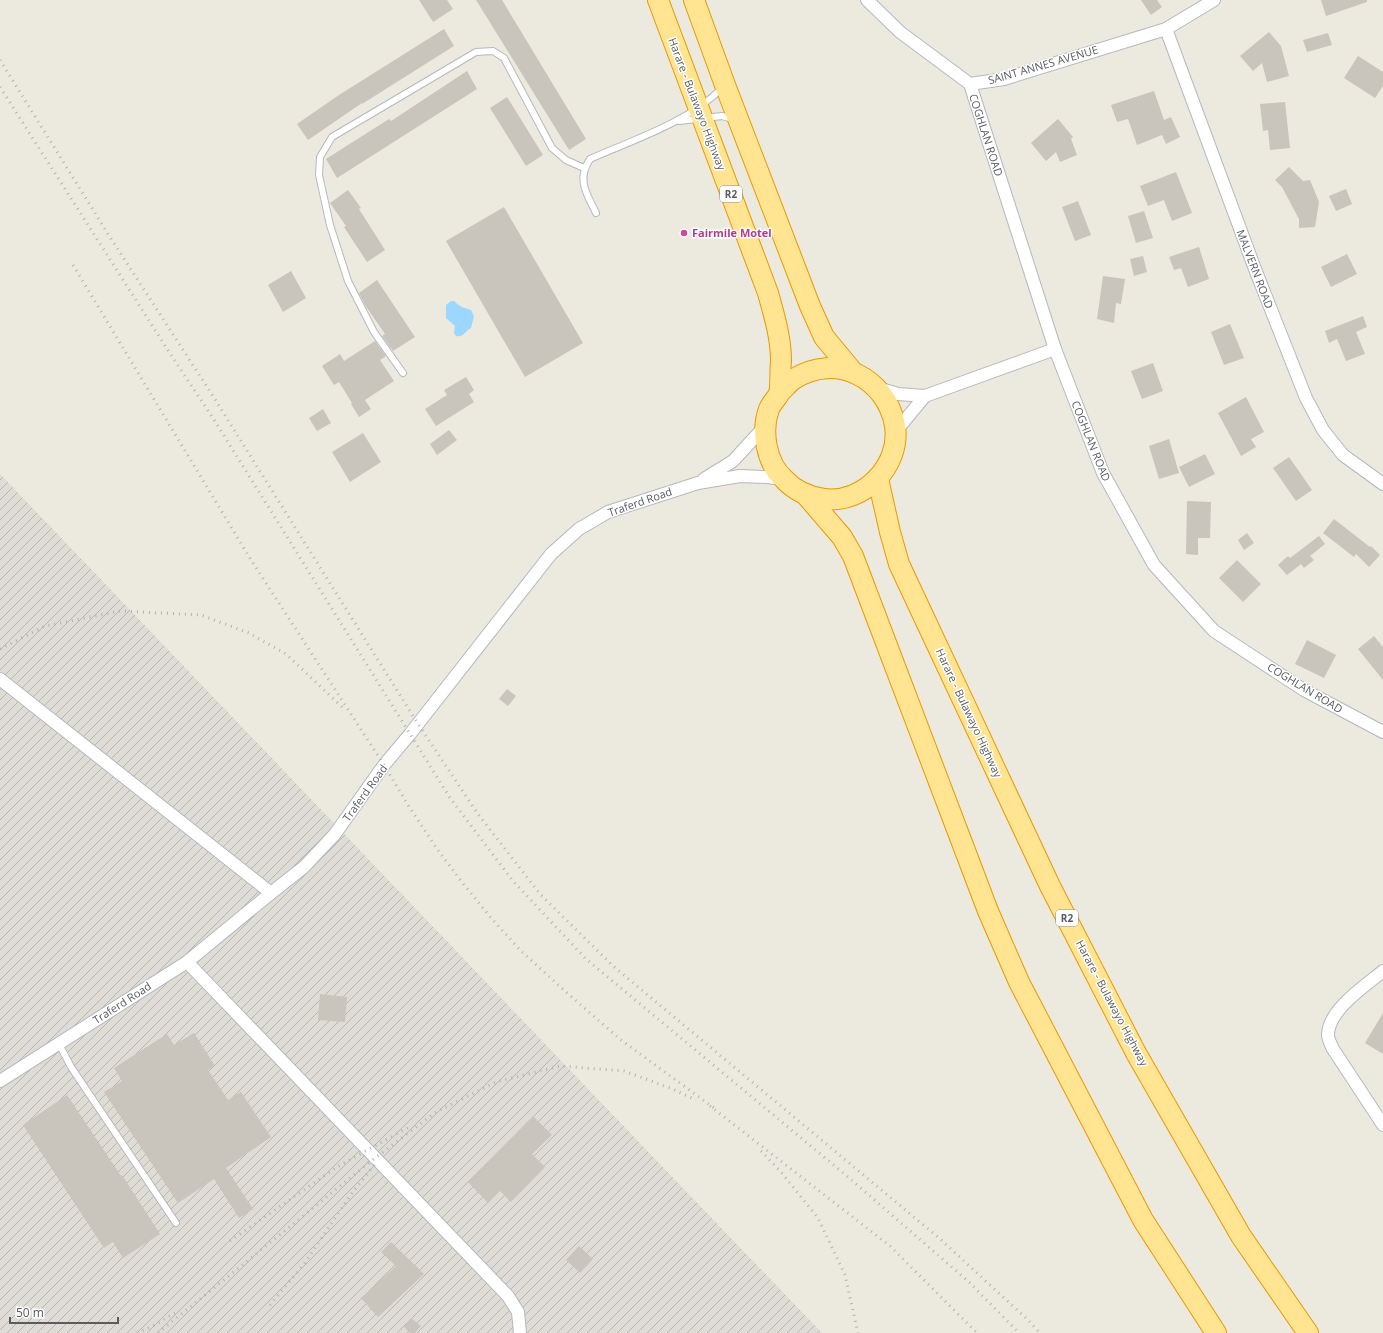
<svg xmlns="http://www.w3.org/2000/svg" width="1383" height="1333" font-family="'Open Sans',sans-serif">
<defs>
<pattern id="industrial-furrows" width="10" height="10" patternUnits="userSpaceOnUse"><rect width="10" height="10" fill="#dfdcd6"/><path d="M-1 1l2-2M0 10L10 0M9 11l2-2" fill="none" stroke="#b8b6b1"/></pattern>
</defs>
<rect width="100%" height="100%" fill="#ece9de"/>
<path fill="url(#industrial-furrows)" d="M0,474L678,1183L822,1333H0Z"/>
<path fill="#9bd7ff" d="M451,301H454C460,307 464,308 471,310L474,316L471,328C465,331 463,338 456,336L454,333L455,326L446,318V305Z"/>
<g fill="#c9c5bd">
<path d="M419,0H447L453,9L433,22Z"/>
<path d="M476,0H502L586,139L569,150Z"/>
<path d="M1141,0H1157L1162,7L1151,15Z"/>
<path d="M1321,0H1367V2L1326,16Z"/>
<path d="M444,29L454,46L362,104V103L308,140L297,124L339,95Z"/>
<path d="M1269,32L1281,46L1289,76L1267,82L1262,63L1253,71L1240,56Z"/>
<path d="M1328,33L1332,45L1307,52L1303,40Z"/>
<path d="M1358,56L1383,72V86L1375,98L1344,78Z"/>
<path d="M467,71L477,89L337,178L326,159L389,119L391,121Z"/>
<path d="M1154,91L1164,120L1171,117L1180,137L1166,144L1162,135L1137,145L1128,119L1117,122L1111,105Z"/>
<path d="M507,97L543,155L526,166L490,108Z"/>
<path d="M1285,102L1290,148L1270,150L1268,130L1263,131L1260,104Z"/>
<path d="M1058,119L1073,137L1071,139L1077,155L1060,162L1056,152L1046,161L1031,143Z"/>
<path d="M1289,167L1303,181L1310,180L1319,202L1315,227L1299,228V219L1282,187L1275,180Z"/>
<path d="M1176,172L1192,213L1172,221L1164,200L1148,206L1140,186Z"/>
<path d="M1346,189L1352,204L1336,211L1329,196Z"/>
<path d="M348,190L361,208L359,209L385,250L367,262L344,227L346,226L330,203Z"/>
<path d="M1078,201L1091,235L1075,241L1062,207Z"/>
<path d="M504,207L583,343L525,377L446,241Z"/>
<path d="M1144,211L1153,238L1136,243L1128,216Z"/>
<path d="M1199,247L1209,279L1188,287L1181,268L1174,270L1169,257Z"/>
<path d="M1347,254L1357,274L1331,287L1321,267Z"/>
<path d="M1143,256L1147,272L1134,276L1130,259Z"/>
<path d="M291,271L306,298L283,312L268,285Z"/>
<path d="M1103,276L1125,279L1121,304L1116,303L1114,323L1097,319Z"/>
<path d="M377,280L415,337L393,351L382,336L385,334L365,305L359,293Z"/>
<path d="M1363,316L1367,327L1356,332L1365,354L1346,361L1337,339L1329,343L1325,331Z"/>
<path d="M1230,324L1244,358L1224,365L1211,332Z"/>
<path d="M375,341L386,356L380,360L394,381L365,400L371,409L359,417L351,404L352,403L339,382L334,385L322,366L340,354L344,361Z"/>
<path d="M1153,363L1163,391L1142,399L1131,371Z"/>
<path d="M466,377L474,390L469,394L474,402L436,426L425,409L447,395L444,390Z"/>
<path d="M1246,397L1264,432L1251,439L1256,447L1241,456L1218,413Z"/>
<path d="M323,409L331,423L317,431L309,418Z"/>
<path d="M449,430L457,440L437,455L430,444Z"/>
<path d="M363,433L381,462L350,482L332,452Z"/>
<path d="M1169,439L1179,473L1159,479L1149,446Z"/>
<path d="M1205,454L1215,474L1189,487L1179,467Z"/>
<path d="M1289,457L1312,490L1296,501L1273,468Z"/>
<path d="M1187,501L1211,502L1210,538H1198V555L1186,554Z"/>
<path d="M1334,519L1370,547L1371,546L1380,555L1369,567L1356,554L1354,557L1323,533Z"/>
<path d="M1247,533L1254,543L1244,550L1238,540Z"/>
<path d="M1319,536L1325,544L1310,556L1314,560L1304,568L1301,564L1287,575L1278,565L1288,556L1290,558Z"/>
<path d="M1237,560L1261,584L1243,602L1219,578Z"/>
<path d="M1374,636L1383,647V680L1358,649Z"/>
<path d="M1307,640L1336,655L1324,678L1295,664Z"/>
<path d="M507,689L516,696L508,706L499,699Z"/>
<path d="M320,994L347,997L345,1022L318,1020Z"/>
<path d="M1383,1013V1054L1365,1043Z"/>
<path d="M194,1033L215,1066L208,1070L228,1100L241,1092L271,1137L226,1168L253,1209L239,1218L214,1179L178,1203L104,1092L122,1081L114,1068L167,1034L174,1045Z"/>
<path d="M67,1095L121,1176L122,1175L160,1234L123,1258L113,1242L104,1248L23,1125Z"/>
<path d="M533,1116L552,1135L532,1154L545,1167L511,1202L500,1191L488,1203L468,1182Z"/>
<path d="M391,1242L424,1274L378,1317L361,1298L396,1266L381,1252Z"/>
<path d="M579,1246L593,1259L580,1273L566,1260Z"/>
<path d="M411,1318L421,1326L415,1333H410L404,1327Z"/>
</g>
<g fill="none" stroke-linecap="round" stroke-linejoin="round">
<g stroke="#b5b8bd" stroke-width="8">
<g id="service">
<path d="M679,121L722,116L733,119"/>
<path d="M596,213C587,194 576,180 590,159C633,140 689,122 722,88"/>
<path d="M403,373L374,332L348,281L330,225L319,175L320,157L332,137L476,52L493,51L504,58L552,148L566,160L584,168"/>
<path d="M59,1044L71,1067L176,1223"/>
</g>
</g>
<g stroke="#b5b8bd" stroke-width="14">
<g id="minor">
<path d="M867,0L900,32L970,84L1004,79L1166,29L1214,0"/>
<path d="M1166,29L1255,269L1306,398L1323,430L1343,455L1383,484"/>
<path d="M970,84L1055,349L1103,473L1154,565L1214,631L1304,690L1383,732"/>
<path d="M878,388L898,394L925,396L896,431"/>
<path d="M925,396L1055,349"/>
<path d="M704,479L733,461L765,426"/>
<path d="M0,679L271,893"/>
<path d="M187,962L508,1296L518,1312L520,1333"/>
<path d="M1383,971C1365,986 1328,1010 1328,1035C1328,1039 1331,1045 1333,1049L1383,1125"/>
<path d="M0,1081L187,962L271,893L304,867L335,834L384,765L410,734L551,554L579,529L608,512L698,483L740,476L767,477L783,479"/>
</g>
</g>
<g stroke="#ea9900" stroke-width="22">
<g id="trunk">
<path d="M658,0L768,293C774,315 781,337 781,361C780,369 781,387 779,394C776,399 771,404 769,409C761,431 766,463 784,479C794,490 809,497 824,499C864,504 901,465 895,426C887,378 836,352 794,379C789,382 784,389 779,393"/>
<path d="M694,0L725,85L810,306L824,337L853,372"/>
<path d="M878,479L890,532L899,564L1050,886L1136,1053L1241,1236L1308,1333"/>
<path d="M805,494L842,537L853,556L988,911L1019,982L1143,1220L1216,1333"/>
</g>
</g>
<use href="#service" stroke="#fff" stroke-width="6"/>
<use href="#minor" stroke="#fff" stroke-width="12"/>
<use href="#trunk" stroke="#ffe491" stroke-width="20"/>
<g stroke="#b1b2b2" stroke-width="3" stroke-dasharray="1 5" stroke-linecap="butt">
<path d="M0,60L108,234L211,393L418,724L478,814L540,894L613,966L939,1238L1028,1320L1040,1333"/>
<path d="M0,87L169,352L211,415L450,798L513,881L586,959L848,1177L969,1282L1019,1333"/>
<path d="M73,265L251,560L384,765L408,805L435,846L461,881L492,919L521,951L566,992L621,1040L714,1108"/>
<path d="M0,649L45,626L120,611L201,615L249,633L286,654L342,707"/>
<path d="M710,1106L890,1246L977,1333"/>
<path d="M761,1151L781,1172L818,1218L845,1275L858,1333"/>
<path d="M230,1241L337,1167L409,1127"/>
<path d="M270,1305L304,1264L352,1193L376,1163"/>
<path d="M137,1333L151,1327L175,1313"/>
<path d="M158,1333L375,1158L436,1112L496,1082L560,1066L624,1071L670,1088L696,1100"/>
</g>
</g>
<circle fill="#d1479c" stroke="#fff" stroke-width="1.5" cx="684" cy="233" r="4"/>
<g text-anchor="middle" stroke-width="3" stroke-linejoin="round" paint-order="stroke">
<g fill="#fff" stroke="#8a8d90" stroke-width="1">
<rect x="720" y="186" width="22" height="16" rx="3"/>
<rect x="1056" y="910" width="22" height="16" rx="3"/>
</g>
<g font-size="10" font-weight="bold" fill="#585c61">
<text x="731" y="198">R2</text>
<text x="1067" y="922">R2</text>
</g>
<g font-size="11" fill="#585c61" stroke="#fff">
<text transform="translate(1043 65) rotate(-16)" y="4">SAINT ANNES AVENUE</text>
<text transform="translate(697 104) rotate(69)" y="4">Harare - Bulawayo Highway</text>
<text transform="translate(986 135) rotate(72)" y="4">COGHLAN ROAD</text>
<text transform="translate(1255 269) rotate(69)" y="4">MALVERN ROAD</text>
<text transform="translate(1091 441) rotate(68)" y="4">COGHLAN ROAD</text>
<text transform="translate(640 502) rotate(-19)" y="4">Traferd Road</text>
<text transform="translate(1305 688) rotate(31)" y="4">COGHLAN ROAD</text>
<text transform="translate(969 713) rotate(65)" y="4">Harare - Bulawayo Highway</text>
<text transform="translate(365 793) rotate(-54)" y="4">Traferd Road</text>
<text transform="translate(122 1003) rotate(-33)" y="4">Traferd Road</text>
<text transform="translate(1112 1003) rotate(62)" y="4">Harare - Bulawayo Highway</text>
</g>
<g font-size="11" font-weight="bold" fill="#b23c85" stroke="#fff" text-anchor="start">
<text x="692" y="237">Fairmile Motel</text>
</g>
</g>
<path d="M10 1317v6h108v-6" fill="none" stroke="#585c61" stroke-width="2"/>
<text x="16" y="1317" font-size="12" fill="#585c61" stroke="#ffffff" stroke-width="3" paint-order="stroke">50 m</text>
</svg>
